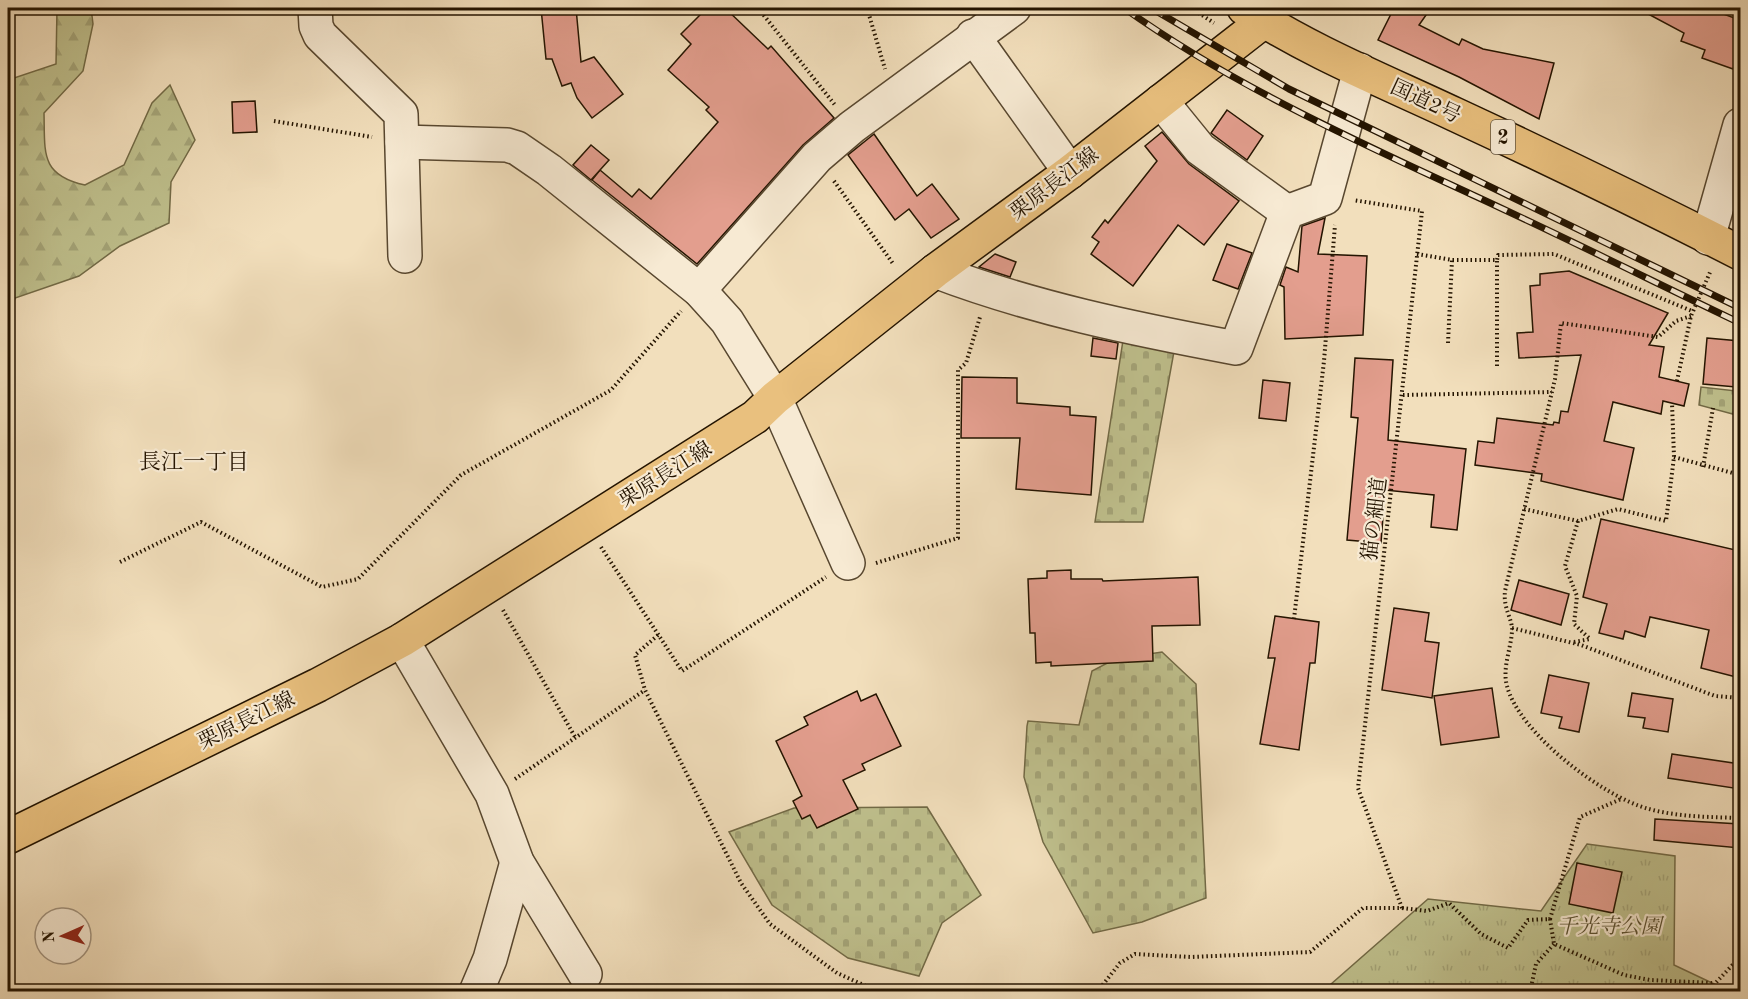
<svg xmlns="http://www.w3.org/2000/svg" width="1748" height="999" font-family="'Old Standard TT','Noto Serif JP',serif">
<defs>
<pattern id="forest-firs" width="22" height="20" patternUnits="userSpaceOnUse" patternTransform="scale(1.5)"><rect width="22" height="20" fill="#bfc08d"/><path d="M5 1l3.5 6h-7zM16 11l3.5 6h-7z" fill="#a4a478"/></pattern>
<pattern id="cemetery-stones" width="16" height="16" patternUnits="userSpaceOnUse" patternTransform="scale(1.5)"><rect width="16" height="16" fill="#bfc08d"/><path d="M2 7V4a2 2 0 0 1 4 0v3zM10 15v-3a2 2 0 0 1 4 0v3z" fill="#a4a478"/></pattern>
<pattern id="park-tufts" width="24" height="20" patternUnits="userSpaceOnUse" patternTransform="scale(1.5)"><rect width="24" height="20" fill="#bfc08d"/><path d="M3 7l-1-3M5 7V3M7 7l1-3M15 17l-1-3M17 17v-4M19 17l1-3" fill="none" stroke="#a4a478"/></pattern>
</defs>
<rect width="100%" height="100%" fill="#f2dfbc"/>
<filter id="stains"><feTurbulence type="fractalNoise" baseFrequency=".00333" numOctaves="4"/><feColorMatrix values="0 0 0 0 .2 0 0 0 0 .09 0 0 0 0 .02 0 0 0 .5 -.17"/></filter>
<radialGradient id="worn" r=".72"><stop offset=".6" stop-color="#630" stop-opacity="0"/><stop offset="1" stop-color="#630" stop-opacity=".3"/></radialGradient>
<path fill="url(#forest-firs)" stroke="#726a46" stroke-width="1.5" d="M57,8H91L93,24L83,71L44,113C45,153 40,175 85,185L124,165L152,103L170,85L195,140L171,182L169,223L120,246L79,276L15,298L8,322V80L56,64Z"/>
<g fill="url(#cemetery-stones)" stroke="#726a46" stroke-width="1.5">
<path d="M1124,334L1175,346L1143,522H1095Z"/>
<path d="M1740,367V416L1699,405L1701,387L1736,391Z"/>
<path d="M1162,652L1196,684L1206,898L1142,922L1093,933L1043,842L1024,777L1027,726L1028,721L1079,725L1092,671L1115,659Z"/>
<path d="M927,807L981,895L942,923L919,976L848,958L772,905L729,832L794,808Z"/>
</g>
<path fill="url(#park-tufts)" stroke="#726a46" stroke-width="1.5" d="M1587,844L1675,856L1674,965L1729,991L1322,992L1428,899L1541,911Z"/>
<g fill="#e39e8e" stroke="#241400" stroke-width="1.5">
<path d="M541,8H576L581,62L594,57L623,94L592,118L577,98L571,83L562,86L552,59H546Z"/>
<path d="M707,8H725L768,49L771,46L834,118L803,145L697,264L592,180L600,170L632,197L639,189L651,199L718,122L706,110L709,107L668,70L691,44L681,34Z"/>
<path d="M1394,8H1431L1419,25L1459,45L1462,39L1483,49L1554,63L1539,119L1459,77L1378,40Z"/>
<path d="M1637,8H1707L1740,20V49L1733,69L1702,58L1705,50L1681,41L1684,33Z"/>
<path d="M255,101L257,132L233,133L232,102Z"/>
<path d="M1227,110L1263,136L1247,160L1211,133Z"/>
<path d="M1162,132L1189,164L1239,201L1204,245L1178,225L1133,286L1091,254L1099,242L1092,237L1105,220L1108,223L1157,161L1145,146Z"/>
<path d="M874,134L917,196L932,184L959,219L931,238L909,209L895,220L848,155Z"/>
<path d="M591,145L609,160L591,180L573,165Z"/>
<path d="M1325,218L1318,254L1367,256L1363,335L1285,339L1284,287L1280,285L1286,267L1298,272L1302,226Z"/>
<path d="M1227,244L1252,253L1238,289L1213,280Z"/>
<path d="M995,254L1016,262L1010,277L979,267Z"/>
<path d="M1569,271L1668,313L1649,345L1664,347L1659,377L1689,384L1684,406L1663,401L1661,414L1613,402L1604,441L1634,448L1623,500L1541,481L1542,474L1475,465L1478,441L1494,443L1497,418L1553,425L1554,422L1559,423L1561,411L1568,412L1581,355L1519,358L1517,333L1533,332L1530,286L1540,285V274Z"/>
<path d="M1093,338L1118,343L1116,359L1091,356Z"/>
<path d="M1707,338L1740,341L1736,387L1703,384Z"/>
<path d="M1355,358L1393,360L1388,440L1466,449L1457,530L1431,527L1434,495L1385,490L1381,543L1347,540L1358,418L1351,417Z"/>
<path d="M962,377L1017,378V403L1070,407V415L1096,417L1091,495L1016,489L1020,438H961Z"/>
<path d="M1263,380L1290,383L1286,421L1259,418Z"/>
<path d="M1601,519L1740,551V678L1701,668L1709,630L1650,617L1645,637L1625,631L1623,639L1599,633L1607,604L1583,597Z"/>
<path d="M1071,570V579H1102L1103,581L1198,577L1200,625L1152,626L1153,661L1051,666V662L1036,663L1035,633H1030L1028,579L1047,578V571Z"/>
<path d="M1519,580L1569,594L1561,625L1511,610Z"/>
<path d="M1394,608L1429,613L1425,641L1439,643L1432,698L1382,690Z"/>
<path d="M1275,616L1319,622L1315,663H1310L1299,750L1260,744L1275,658H1268Z"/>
<path d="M1549,675L1589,683L1579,732L1559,728L1562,717L1541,713Z"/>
<path d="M1492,688L1499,737L1441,745L1434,696Z"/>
<path d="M857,691L861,701L876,694L901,746L862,764L865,770L843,780L858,809L817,828L810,815L802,819L793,801L802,796L776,741L808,725L804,717Z"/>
<path d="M1632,693L1673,699L1668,732L1643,728L1645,718L1628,716Z"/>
<path d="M1672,754L1740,764V789L1668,778Z"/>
<path d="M1655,819L1740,824V848L1654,840Z"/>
<path d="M1577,863L1622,872L1613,913L1569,904Z"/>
</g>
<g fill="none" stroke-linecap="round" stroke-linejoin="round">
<g stroke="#58472f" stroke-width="36">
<g id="minor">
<path d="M315,8L316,26L320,35L401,114L405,256"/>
<path d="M973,36L1070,172"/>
<path d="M1161,101L1200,149L1287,212"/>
<path d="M402,142L507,145L517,148L549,170L699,290L727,321L775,398L848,563"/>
<path d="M1708,238L1740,125"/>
<path d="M935,271C1032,308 1134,329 1236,348L1287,212L1325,198L1360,70"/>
<path d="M699,290L817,157L852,127L1014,8"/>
<path d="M402,640L492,794L517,862L585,974"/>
<path d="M476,992L490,959L517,862"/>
</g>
</g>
<g stroke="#241400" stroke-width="36">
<path id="major" d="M8,837L318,685L402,640L755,417L775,398L935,271L1070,172L1264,21"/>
</g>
<g stroke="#241400" stroke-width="36">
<path id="highway" d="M1244,8C1309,51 1384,81 1454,114C1551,159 1646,205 1740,253"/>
</g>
<g stroke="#241400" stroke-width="4" stroke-dasharray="1.5 3" stroke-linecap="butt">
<path d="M758,8L835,105"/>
<path d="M867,8L885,69"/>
<path d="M1191,8L1214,23"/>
<path d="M8,23L14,8"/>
<path d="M274,121L372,137"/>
<path d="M834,181L894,265"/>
<path d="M1417,254L1452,260H1497L1498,255L1554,254L1692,311"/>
<path d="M1691,316L1676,321L1658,337L1561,323L1555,379L1505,591C1503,609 1513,620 1512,631C1511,649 1502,668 1507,686C1519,733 1603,797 1649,809C1678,817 1711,817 1740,818"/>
<path d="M1448,343L1452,260"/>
<path d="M1497,366V260"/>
<path d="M1677,381L1691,316L1711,270"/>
<path d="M1403,395L1552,392"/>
<path d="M1674,457L1740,475"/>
<path d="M1703,467L1713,408"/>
<path d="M1524,509L1578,521L1618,509L1666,521L1674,457L1672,403"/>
<path d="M601,547L682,671L826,577"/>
<path d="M120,562L201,522L322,587L358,579L461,475L611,390L681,311"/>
<path d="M876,563L958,538V370L966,363L980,317"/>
<path d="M503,610L575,737"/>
<path d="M1294,619L1324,361L1335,225"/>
<path d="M1512,628L1581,645L1715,696L1740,698"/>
<path d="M658,635L635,655L645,690L741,883L770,924L837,973L879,992"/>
<path d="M1574,642L1590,639L1574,624L1577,596L1565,566L1578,521"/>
<path d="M515,779L645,690"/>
<path d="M1402,908L1427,911L1449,903L1481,934L1508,948L1528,920L1550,919L1554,944L1624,975L1650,980L1713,983"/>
<path d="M1550,919L1580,817L1621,799"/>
<path d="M1097,992L1120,963L1135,954L1191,957L1310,952L1363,908H1402L1358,788L1422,211L1353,200"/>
<path d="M1530,992L1536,964L1554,944"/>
<path d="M1707,992L1740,957"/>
</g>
<use href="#minor" stroke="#f7ead3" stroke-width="33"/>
<use href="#major" stroke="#e9c07e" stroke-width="33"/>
<use href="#highway" stroke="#e9c07e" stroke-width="33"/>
<g stroke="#241400" stroke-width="7">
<g id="rail">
<path d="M1124,8C1232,85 1354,140 1475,196C1564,237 1652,281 1740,323"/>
<path d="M1151,8L1289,89L1740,308"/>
</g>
</g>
<use href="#rail" stroke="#f7ead3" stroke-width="4.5" stroke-dasharray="14" stroke-linecap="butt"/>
</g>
<g text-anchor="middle" stroke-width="4.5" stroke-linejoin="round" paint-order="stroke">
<rect fill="#f7ead3" stroke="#63543f" stroke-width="1.5" x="1491" y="120" width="24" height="34" rx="4.5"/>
<g font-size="20" font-weight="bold" fill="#241400">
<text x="1503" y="144">2</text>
</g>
<g font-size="21" fill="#241400" stroke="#f7ead3">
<text transform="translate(1426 101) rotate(25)" y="7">国道2号</text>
<text transform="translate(1054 183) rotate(-37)" y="7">栗原長江線</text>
<text transform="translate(665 474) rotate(-32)" y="7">栗原長江線</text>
<text transform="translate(1374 519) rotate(-83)" y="7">猫の細道</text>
<text transform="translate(246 720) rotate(-26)" y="7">栗原長江線</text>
</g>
<g font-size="21" font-style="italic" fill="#5a5031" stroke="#f7ead3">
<text x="1609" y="933">千光寺公園</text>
</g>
<g font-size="22" fill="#241400" stroke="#f7ead3">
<text x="194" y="469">長江一丁目</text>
</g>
</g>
<rect width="1748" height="999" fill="none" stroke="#f2dfbc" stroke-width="30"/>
<rect x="9" y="9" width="1730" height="981" fill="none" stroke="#241400" stroke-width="3"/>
<rect x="15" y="15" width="1718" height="969" fill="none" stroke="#241400" stroke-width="1.5"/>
<g transform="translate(63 936) rotate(267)"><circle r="28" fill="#f7ead3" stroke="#a3947f" stroke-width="1.5"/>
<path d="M0-4.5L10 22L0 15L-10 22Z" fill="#8f2418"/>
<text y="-9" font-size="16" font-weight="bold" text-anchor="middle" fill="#241400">N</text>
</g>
<rect width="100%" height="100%" filter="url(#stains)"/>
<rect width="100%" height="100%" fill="url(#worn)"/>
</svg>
